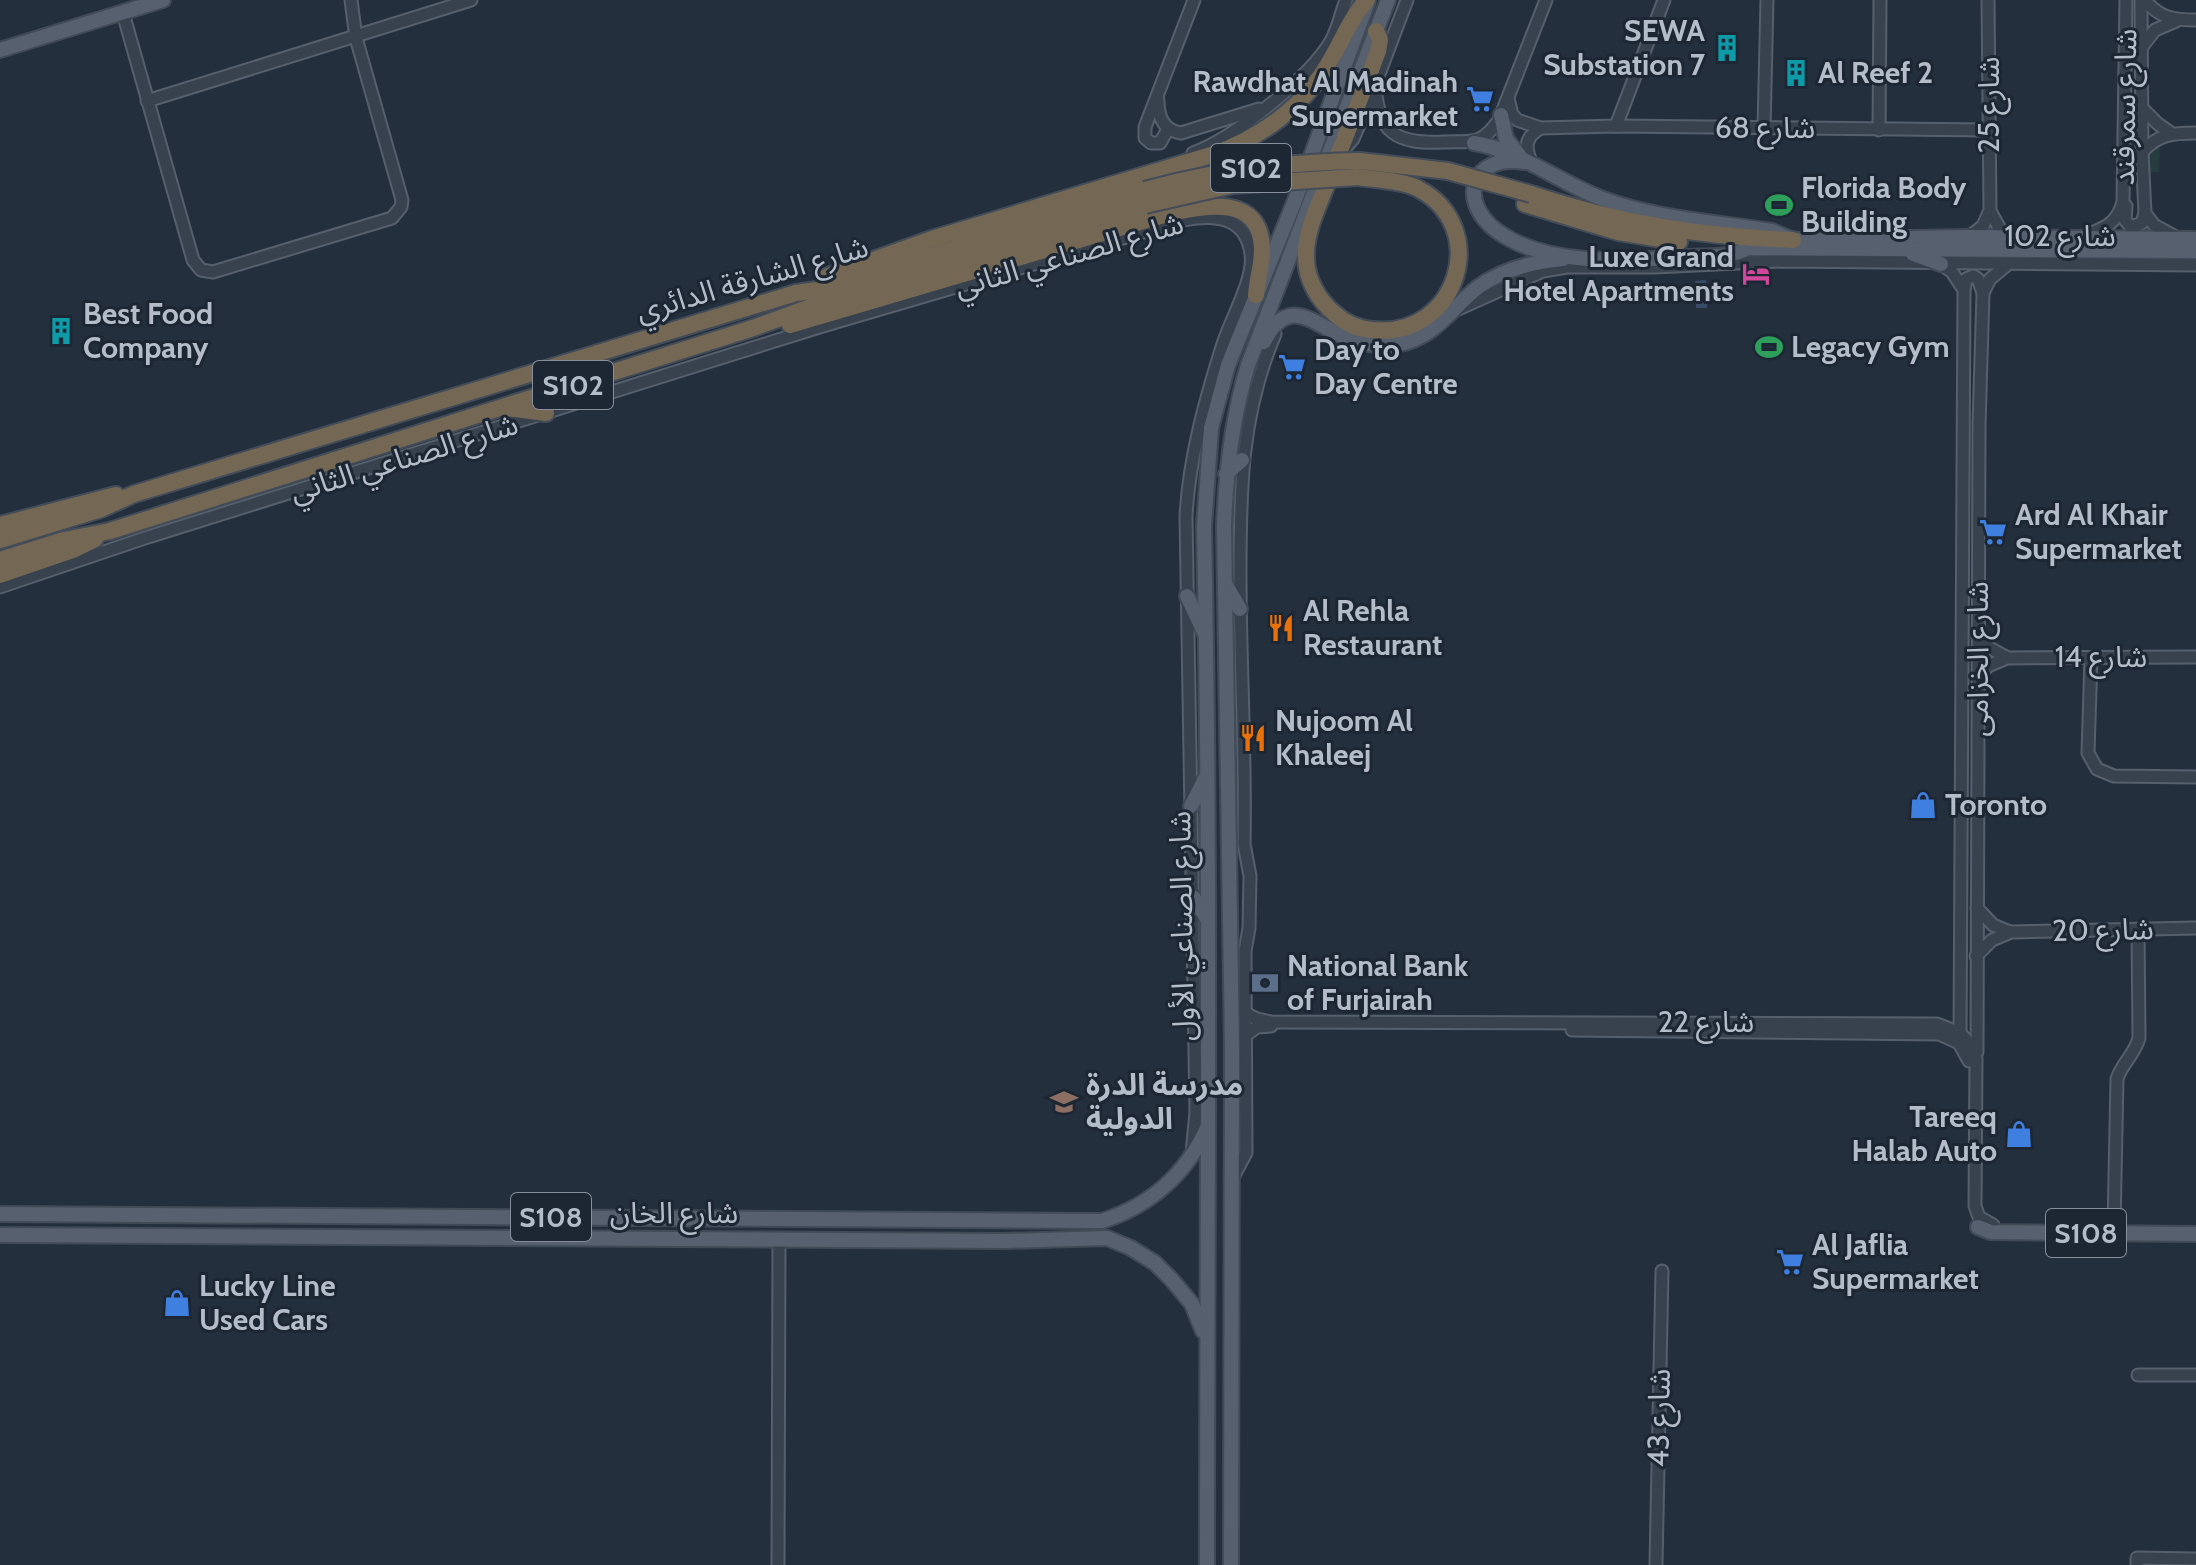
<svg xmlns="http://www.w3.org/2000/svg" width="2196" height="1565" font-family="Cabin,'Noto Sans Arabic',sans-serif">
<rect width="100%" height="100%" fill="#242f3e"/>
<path fill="#263c3f" d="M2160,144L2159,172H2147V154Z"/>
<path fill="#394c67" d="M1706,280L1707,308H1696L1695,281Z"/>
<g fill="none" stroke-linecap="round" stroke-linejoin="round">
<g stroke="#565f6c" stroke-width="15">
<g id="minor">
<path d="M2141,0L2142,152L2145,213L2154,225L2176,237"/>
<path d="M2145,0C2159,18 2174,20 2196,20"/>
<path d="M123,13L193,260L201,270L213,272L392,218L401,207L402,200L356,38L351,0"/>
<path d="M2141,48L2155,30L2176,21"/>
<path d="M1375,82C1377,134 1396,144 1444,142C1472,141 1481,146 1499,120L1546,0"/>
<path d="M1508,98L1512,114L1517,120L1541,128L1616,126L1989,130"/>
<path d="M1158,100C1158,117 1163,130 1181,133L1259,109"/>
<path d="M147,101L471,0"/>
<path d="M2141,107L2158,124L2171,133"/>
<path d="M1616,126L1664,0"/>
<path d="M1764,128L1767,0"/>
<path d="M1168,129L1160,143H1151L1145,138V127L1194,0"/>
<path d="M1879,130L1880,0"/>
<path d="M1346,147L1353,139L1365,111L1407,0"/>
<path d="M2142,152C2158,134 2173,133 2196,133"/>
<path d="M1193,153C1234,138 1309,78 1331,41C1338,29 1341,13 1346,0"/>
<path d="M1533,166C1525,149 1523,138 1541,128"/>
<path d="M2126,206L2125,220L2131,227L2142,223L2145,213"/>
<path d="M1990,211L2000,229L2012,237"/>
<path d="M2086,235C2106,228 2117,223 2123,202L2126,0"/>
<path d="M1969,237L1983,226L1990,210L1988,0"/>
<path d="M1941,264L1952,272L1964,290L1960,1038"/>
<path d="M1964,290L1966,279L1973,276L1978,279L1983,293"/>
<path d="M1454,311L1543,271L1567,267H1654L1781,261L2196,265"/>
<path d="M0,587L148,537L826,325L1184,220C1214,214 1246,216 1251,254C1255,279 1229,322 1222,347C1205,401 1189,459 1186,516L1196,1112L1192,1153"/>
<path d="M1978,637L1988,647L2006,657"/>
<path d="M2091,658L2088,753L2097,769L2114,776L2196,777"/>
<path d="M1979,676L1988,666L2007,658L2196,657"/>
<path d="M1977,908L1993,925L2010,932"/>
<path d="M1976,956L1992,940L2011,932L2196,928"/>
<path d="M1245,1013L1257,1019L1271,1022L1937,1024L1960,1033L1972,1046L1976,1058L1975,1206L1979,1217L1993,1225"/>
<path d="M1572,1030L1939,1034L1959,1043L1969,1061"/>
<path d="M1246,1035L1257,1027L1271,1026"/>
<path d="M1977,1052L1979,426L1983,293L1990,279L2008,264"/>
<path d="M1232,1179L1246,1153L1245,951L1249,928L1250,876L1244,844C1246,755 1240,664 1240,574C1240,488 1241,414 1275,334"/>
<path d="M2114,1226L2117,1079C2122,1063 2135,1054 2139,1038L2138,930"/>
<path d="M2138,1375H2196"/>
<path d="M778,1565L779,1240"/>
<path d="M1656,1565L1662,1271"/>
<path d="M2137,1565V1558L2196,1559"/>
</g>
</g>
<g stroke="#414a57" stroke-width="18">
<g id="major">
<path d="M0,50L163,0"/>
<path d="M1501,115L1506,139L1519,155"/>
<path d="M1474,143C1519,150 1560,183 1603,199C1657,219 1715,222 1772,231L1793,240L1969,237L2196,239"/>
<path d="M1524,162C1472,154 1456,200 1497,231C1547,267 1624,261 1682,257C1703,256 1729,259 1748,248L2196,251"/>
<path d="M1913,254L1941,264"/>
<path d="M1264,342C1288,294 1312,323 1344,337C1360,344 1381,347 1399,344C1434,338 1451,309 1477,288C1502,269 1532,262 1563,259"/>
<path d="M1226,474L1242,460"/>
<path d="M1226,585L1240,609"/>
<path d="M1187,596L1204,632"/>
<path d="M1191,806L1205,779"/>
<path d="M1193,897L1206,917"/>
<path d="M0,1214L1102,1221C1150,1206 1186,1174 1207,1128"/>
<path d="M1978,1227L1991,1232L2196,1234"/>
<path d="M0,1235L1004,1241L1107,1238L1131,1248L1155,1263L1172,1280L1192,1304L1203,1331"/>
<path d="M1207,1565C1207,1219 1211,873 1204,526L1211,428L1228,365L1294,203L1367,4"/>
<path d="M1231,1565L1232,1047L1224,526C1226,470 1232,418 1248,365L1388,0"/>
</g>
</g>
<g stroke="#434c59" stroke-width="20">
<g id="highway">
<path d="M1360,161L1448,171"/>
<path d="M1358,177C1376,180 1400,180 1417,188C1493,227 1457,339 1373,330C1358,329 1346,324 1335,314C1318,300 1306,279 1306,257C1305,231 1319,205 1328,181C1345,138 1362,95 1378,51L1380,40L1376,31"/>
<path d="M1531,194C1623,224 1696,236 1793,240"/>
<path d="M1525,204L1618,232L1679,242"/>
<path d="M826,277L932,239L1211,155C1261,138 1305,106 1331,59C1343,39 1351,17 1367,0"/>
<path d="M790,325L1167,214C1204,206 1261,193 1262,250C1262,265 1257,280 1256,295"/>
<path d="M507,408L546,413"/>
<path d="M0,525L116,495"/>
<path d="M0,540L101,509L134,494L796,293L824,289L1145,190"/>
<path d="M0,560L64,540L110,531L753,328L813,306L1145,205"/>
<path d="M0,575L73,550L95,539"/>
</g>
</g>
<use href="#minor" stroke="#38414e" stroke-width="11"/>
<use href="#major" stroke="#56606e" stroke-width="14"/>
<use href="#highway" stroke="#746855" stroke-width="16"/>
<g stroke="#434c59" stroke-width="20" stroke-linecap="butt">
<g id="highway-bridge">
<path d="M1448,171L1531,194"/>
<path d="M1145,190C1216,170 1287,162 1360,161"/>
<path d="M1145,205L1233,185L1358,177"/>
</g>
</g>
<use href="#highway-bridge" stroke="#746855" stroke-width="16"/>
</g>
<defs>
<g id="building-bare" transform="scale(2.16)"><path d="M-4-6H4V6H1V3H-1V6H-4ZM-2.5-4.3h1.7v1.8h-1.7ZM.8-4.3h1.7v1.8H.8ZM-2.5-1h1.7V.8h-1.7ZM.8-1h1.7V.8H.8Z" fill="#0f9aa8" stroke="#1d2633" stroke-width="2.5" paint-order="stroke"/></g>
<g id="supermarket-bare" transform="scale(2.16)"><path d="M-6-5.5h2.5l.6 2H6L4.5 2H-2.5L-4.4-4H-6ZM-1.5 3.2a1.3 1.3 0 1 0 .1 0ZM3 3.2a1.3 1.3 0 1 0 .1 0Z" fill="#3f7fe0" stroke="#1d2633" stroke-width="2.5" paint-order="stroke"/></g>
<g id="stadium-bare" transform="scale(2.16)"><path d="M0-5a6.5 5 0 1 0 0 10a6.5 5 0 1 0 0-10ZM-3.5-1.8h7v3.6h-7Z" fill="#2e9e5b" stroke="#1d2633" stroke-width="2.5" paint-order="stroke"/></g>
<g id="hotel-bare" transform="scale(2.16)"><path d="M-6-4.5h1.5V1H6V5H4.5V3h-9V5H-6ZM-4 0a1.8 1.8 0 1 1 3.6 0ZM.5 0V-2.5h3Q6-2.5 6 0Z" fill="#d1479c" stroke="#1d2633" stroke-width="2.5" paint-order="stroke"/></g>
<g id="restaurant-bare" transform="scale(2.16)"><path d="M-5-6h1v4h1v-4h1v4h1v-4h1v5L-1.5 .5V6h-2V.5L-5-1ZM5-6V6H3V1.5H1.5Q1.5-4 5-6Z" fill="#e8710a" stroke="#1d2633" stroke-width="2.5" paint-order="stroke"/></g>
<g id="shop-bare" transform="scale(2.16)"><path d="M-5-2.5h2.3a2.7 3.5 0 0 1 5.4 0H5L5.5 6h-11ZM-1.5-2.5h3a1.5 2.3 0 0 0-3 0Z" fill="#3f7fe0" stroke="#1d2633" stroke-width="2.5" paint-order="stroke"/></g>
<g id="bank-bare" transform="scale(2.16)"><path d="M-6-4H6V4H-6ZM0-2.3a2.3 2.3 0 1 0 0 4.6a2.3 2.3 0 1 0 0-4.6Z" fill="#5c6f8a" stroke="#1d2633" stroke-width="2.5" paint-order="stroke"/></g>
<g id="school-bare" transform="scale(2.16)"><path d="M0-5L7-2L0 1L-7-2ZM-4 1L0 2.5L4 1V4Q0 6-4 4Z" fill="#8d6e63" stroke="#1d2633" stroke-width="2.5" paint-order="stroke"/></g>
</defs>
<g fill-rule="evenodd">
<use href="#building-bare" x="1727" y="48"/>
<use href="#building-bare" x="1796" y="73"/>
<use href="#supermarket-bare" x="1480" y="99"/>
<use href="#stadium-bare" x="1779" y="205"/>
<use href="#hotel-bare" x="1756" y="274"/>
<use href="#building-bare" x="61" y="331"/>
<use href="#stadium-bare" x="1769" y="347"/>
<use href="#supermarket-bare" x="1292" y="367"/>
<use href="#supermarket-bare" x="1993" y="532"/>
<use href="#restaurant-bare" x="1281" y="628"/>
<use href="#restaurant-bare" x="1253" y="738"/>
<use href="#shop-bare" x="1923" y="805"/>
<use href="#bank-bare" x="1265" y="983"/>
<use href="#school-bare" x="1064" y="1102"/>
<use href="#shop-bare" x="2019" y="1134"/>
<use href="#supermarket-bare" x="1790" y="1262"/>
<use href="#shop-bare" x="177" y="1303"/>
</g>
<g text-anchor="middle" stroke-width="6" stroke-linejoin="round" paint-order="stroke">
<g fill="#1d2633" stroke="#878f9c" stroke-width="2">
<rect x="1211" y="144" width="80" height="48" rx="6"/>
<rect x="533" y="361" width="80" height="48" rx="6"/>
<rect x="511" y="1193" width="80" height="48" rx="6"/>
<rect x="2046" y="1209" width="80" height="48" rx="6"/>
</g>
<g font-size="28" font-weight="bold" fill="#b4bcc9">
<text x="1251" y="178">S102</text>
<text x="573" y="395">S102</text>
<text x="551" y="1227">S108</text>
<text x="2086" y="1243">S108</text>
</g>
<g font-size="30" font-weight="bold" fill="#b4bcc9" stroke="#1d2633" text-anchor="start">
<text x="1705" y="41" text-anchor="end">SEWA<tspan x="1705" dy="34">Substation 7</tspan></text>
<text x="1818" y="83">Al Reef 2</text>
<text x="1458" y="92" text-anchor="end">Rawdhat Al Madinah<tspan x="1458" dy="34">Supermarket</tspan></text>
<text x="1801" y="198">Florida Body<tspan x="1801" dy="34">Building</tspan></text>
<text x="1734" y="267" text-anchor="end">Luxe Grand<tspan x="1734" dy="34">Hotel Apartments</tspan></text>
<text x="83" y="324">Best Food<tspan x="83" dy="34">Company</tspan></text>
<text x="1791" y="357">Legacy Gym</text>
<text x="1314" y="360">Day to<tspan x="1314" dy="34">Day Centre</tspan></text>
<text x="2015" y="525">Ard Al Khair<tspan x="2015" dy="34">Supermarket</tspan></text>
<text x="1303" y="621">Al Rehla<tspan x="1303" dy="34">Restaurant</tspan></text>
<text x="1275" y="731">Nujoom Al<tspan x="1275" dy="34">Khaleej</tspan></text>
<text x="1945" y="815">Toronto</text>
<text x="1287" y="976">National Bank<tspan x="1287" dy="34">of Furjairah</tspan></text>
<text x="1086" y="1095">مدرسة الدرة<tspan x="1086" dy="34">الدولية</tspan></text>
<text x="1997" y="1127" text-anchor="end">Tareeq<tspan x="1997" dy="34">Halab Auto</tspan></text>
<text x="1812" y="1255">Al Jaflia<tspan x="1812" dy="34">Supermarket</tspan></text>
<text x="199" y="1296">Lucky Line<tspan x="199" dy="34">Used Cars</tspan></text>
</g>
<g font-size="30" fill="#b4bcc9" stroke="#1d2633">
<text transform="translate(1989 105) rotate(-90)" y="10">شارع 25</text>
<text transform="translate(2125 107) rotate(-89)" y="10">شارع سمرقند</text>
<text x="1765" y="138">شارع 68</text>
<text x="2060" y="246">شارع 102</text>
<text transform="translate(1069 255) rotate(-16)" y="10">شارع الصناعي الثاني</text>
<text transform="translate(752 279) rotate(-16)" y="10">شارع الشارقة الدائري</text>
<text transform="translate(404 458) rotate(-17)" y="10">شارع الصناعي الثاني</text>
<text x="2101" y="667">شارع 14</text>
<text transform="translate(1978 659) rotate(-90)" y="10">شارع الخزامى</text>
<text transform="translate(1182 926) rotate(-91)" y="10">شارع الصناعي الأول</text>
<text transform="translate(2103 930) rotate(-1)" y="10">شارع 20</text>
<text x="1706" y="1032">شارع 22</text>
<text x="674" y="1223">شارع الخان</text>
<text transform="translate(1659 1418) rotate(-89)" y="10">شارع 43</text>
</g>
</g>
</svg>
